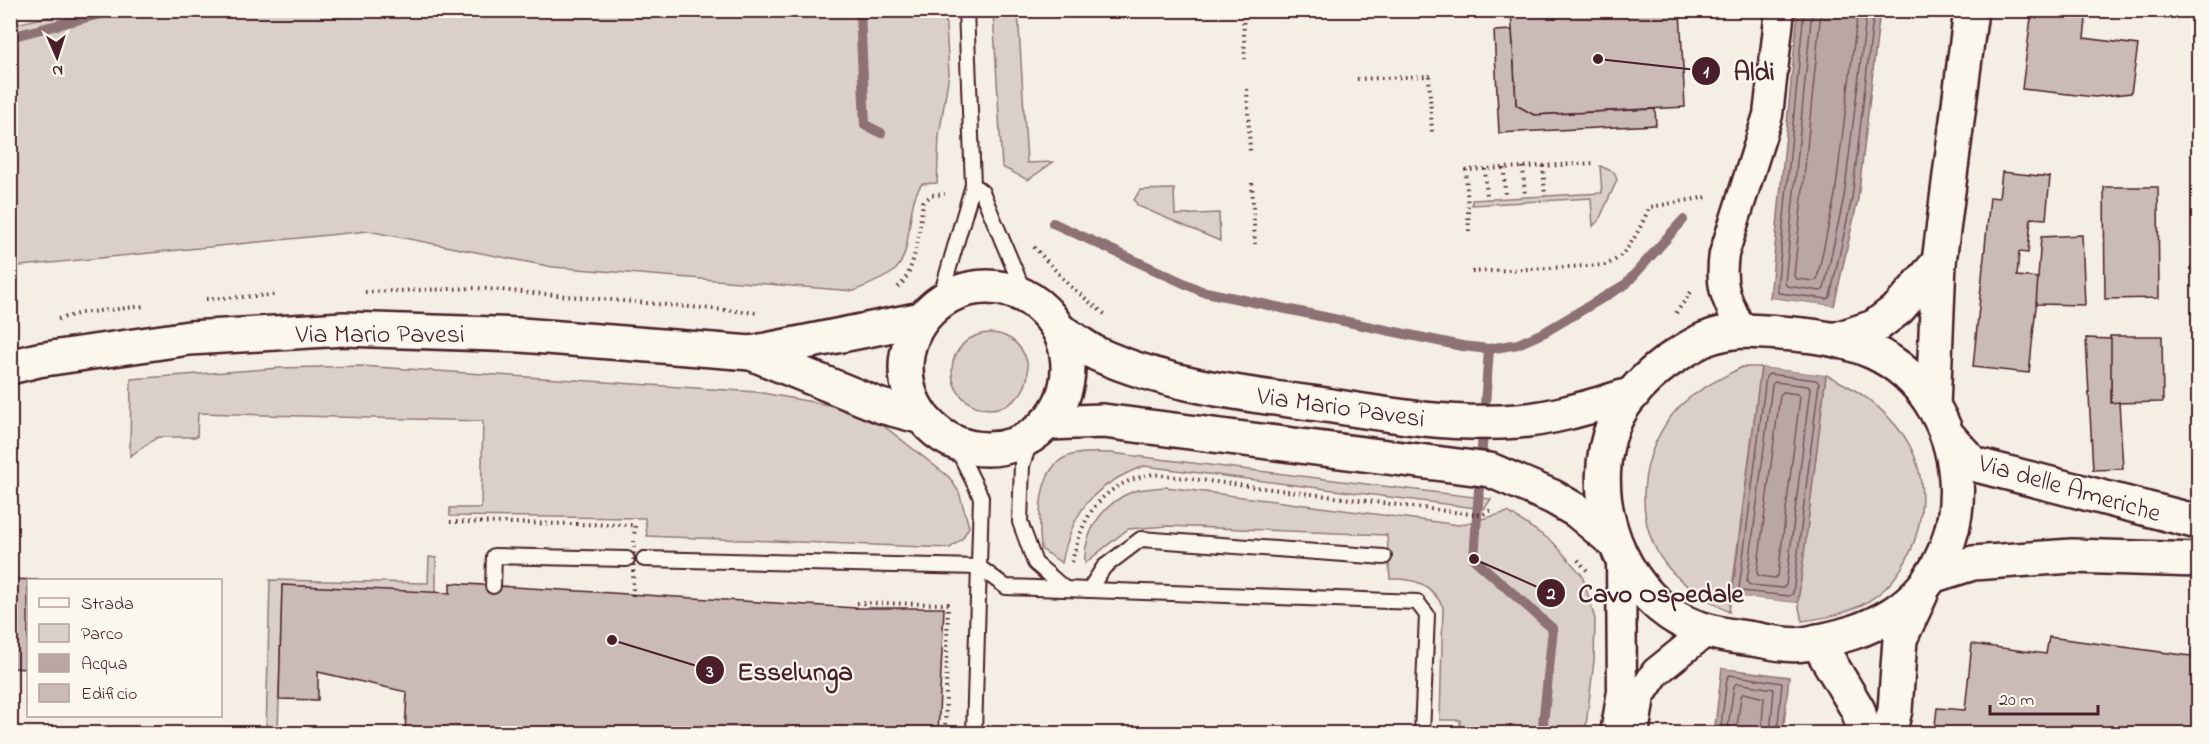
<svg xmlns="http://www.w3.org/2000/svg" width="2209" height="744" font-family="'Indie Flower',sans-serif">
<rect width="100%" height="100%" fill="#f4eee4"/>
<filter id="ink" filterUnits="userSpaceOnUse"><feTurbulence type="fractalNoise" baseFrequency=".0167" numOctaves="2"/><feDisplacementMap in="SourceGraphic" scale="12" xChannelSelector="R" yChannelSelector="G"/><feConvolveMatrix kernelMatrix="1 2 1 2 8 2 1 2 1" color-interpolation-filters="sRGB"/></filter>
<g filter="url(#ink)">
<g fill="#dbd0c9" stroke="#92787a" stroke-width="1.5">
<path d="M74,11H945L949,74L939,136L937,183L922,184C904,205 915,255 893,272C882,280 867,285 854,291L553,267L368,231L11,267V25Z"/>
<path d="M993,11H1018L1027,163L1053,162L1028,180L1002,167Z"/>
<path d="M1600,166L1614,172L1617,180L1599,220L1593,226L1591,198L1472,205V200L1602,193Z"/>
<path d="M1174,189L1175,215L1219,213L1220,241L1138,206L1134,200L1140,190Z"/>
<circle cx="990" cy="371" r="38"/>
<path d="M361,366L757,392L840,407L885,427L949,477L959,492L969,527L962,539L950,548L647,536L645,518L450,516V508H481L483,421L198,413L197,437H158L130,456L131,379L279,368Z"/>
<path d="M1742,367H1761L1729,612C1709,601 1690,590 1673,573C1629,528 1638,449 1680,406C1696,390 1722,378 1742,367Z"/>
<path d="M1826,375C1858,389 1883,407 1904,436C1939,486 1920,572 1867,602C1846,614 1826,618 1802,621L1798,603Z"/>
<path d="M1111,453L1143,457L1491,499L1484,509L1144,466C1093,485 1072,511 1062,563L1041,549C1039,524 1036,473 1064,458C1077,451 1096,453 1111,453Z"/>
<path d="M1166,487L1459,525L1508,512L1553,542L1582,575L1595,619L1594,661L1585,733H1460V720H1440L1443,607C1431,584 1416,578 1390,579L1387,535L1167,526L1128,529L1085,563C1083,532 1104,502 1134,491C1144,488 1156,488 1166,487Z"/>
<path d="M429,557L436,558V593L282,585L278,733L266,734L270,580L428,583Z"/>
</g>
<g fill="#baa7a5" stroke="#8d7174" stroke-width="1.5">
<path d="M1798,11H1880L1858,199L1834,306L1770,298Z"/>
<path d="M1761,367L1826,375L1798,603L1732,596Z"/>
<path d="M1722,668L1789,677L1783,733L1714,734Z"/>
</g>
<g fill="#f4eee4">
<path d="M1770,298L1834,306V309L1770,301Z"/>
<path d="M1761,364L1826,372V375L1761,367Z"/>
<path d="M1732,596L1798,603V606L1731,599Z"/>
<path d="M1723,665L1790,674L1792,675L1722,668Z"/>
</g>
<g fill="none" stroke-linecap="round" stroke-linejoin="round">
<g stroke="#77555c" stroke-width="1.5">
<path d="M1804,10L1777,290L1779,293L1827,299L1830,297L1852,198L1874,10"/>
<path d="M1812,10L1785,283L1787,286L1821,291L1824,289L1844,197L1867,10"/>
<path d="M1821,10L1794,276L1797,279L1814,281L1817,279L1835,195L1858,10"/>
<path d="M1769,374L1816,380L1819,383L1793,593L1790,596L1741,591L1739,589L1766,377Z"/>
<path d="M1775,382L1808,386L1810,389L1786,585L1783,588L1750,585L1747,582L1772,385Z"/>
<path d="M1783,392L1798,394L1800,397L1778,575L1775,578L1759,576L1757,573L1780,395Z"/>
<path d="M1720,734L1727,678L1730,675L1782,683L1777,734"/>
<path d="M1727,734L1734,686L1737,683L1774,689L1770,734"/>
<path d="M1736,734L1741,696L1744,693L1764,698L1761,734"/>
</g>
<g stroke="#8d7174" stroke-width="10">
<path d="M860,10L865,125L881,133"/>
<path d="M10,37L116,10"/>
<path d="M1053,223L1201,291L1462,346L1489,349L1518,344L1545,332L1626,284L1683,220"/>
<path d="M1489,349L1474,559L1553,629L1542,734"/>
</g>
</g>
<g fill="#cabbb6" stroke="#4a1f2b" stroke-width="1.5">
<path d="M1511,10H1680L1685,107L1534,115L1516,105Z"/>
<path d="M2032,10H2087L2084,38L2138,45L2131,93L2095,97L2022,89Z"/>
<path d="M1512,30L1516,105L1534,115L1655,109L1656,125L1499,133L1494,31Z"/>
<path d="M2002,172L2050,177L2046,219L2031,218L2028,253L2019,252L2017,276L2039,278L2029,373L1973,367L1990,197L1999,198Z"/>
<path d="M2104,187H2158L2159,298L2105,299Z"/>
<path d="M2082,235L2085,305L2036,304L2041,237Z"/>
<path d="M2110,336H2162L2163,402L2111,403Z"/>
<path d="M2086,338L2111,339V403L2119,402L2123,469L2093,470Z"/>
<path d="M10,579L39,580H28V669L10,668Z"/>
<path d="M450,583L856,608H944L938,734H405L407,692L318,672V700L279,699L282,585L450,593Z"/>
<path d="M2049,637L2198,657L2196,734H1934L1937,708L1965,710L1972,644L2046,654Z"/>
</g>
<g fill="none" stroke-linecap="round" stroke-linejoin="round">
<g stroke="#4a1f2b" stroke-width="18">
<g id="service">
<path d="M973,185L982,192L1026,297"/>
<path d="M939,302L973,185L966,10"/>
<path d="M1033,434L1022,465L1020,522L1035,563L1065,589"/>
<path d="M954,442L981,497L974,734"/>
<path d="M644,559L979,567L1006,587L1417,602L1427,615L1422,734"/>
<path d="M493,586L494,556L627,559"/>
<path d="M1089,590L1104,567L1141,539L1384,557"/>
</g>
</g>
<g stroke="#4a1f2b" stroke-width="33">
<g id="minor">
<path d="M1742,331C1727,301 1719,287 1724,254L1768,115L1780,10"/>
<path d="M1635,728L1640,696L1656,672L1707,631"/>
<path d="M1615,734L1622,691L1621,557"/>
</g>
</g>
<g stroke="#4a1f2b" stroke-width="38">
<g id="secondary">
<path d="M1837,339L1874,327L1899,308L1939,262"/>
<path d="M1933,406L1939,262L1971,10"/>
</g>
</g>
<g stroke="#4a1f2b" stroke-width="38">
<g id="primary">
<circle cx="987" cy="368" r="81"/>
<path d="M1059,330C1071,337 1084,347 1097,354C1170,387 1254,395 1332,406C1394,416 1456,426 1518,421C1557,418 1595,405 1633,394"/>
<path d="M1742,331C1786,333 1832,334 1873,352C1973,398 1987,552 1894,613C1866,631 1837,638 1804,644C1786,647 1764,640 1746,638C1720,635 1692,629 1670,614C1613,575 1587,488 1614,423C1625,397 1651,372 1674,357C1701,340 1710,334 1742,331Z"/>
<path d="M751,353L881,406L922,417"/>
<path d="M10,367L38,360L189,338L344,329L521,335L751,353L922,319"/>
<path d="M1046,423L1103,421L1490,470L1553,497L1577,511L1613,541"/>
<path d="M1950,438L1973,464L2198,522"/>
<path d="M1931,576L1973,563L2072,556L2198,560"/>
<path d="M1817,641L1858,710L1865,734"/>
<path d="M1889,734L1895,710L1900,639L1921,594"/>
</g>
</g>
<g stroke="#4a1f2b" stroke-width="4" stroke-dasharray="1.5 4.5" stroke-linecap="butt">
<path d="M1243,10L1245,59"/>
<path d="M1357,79L1429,76L1432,132"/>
<path d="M1247,89L1250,151"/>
<path d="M1543,166L1545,196"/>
<path d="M1523,167L1525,197"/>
<path d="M1504,168L1505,198"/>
<path d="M1485,169L1487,199"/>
<path d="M1252,183L1255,244"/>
<path d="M1469,231L1466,170L1596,163"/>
<path d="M1034,247L1070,286L1107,316"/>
<path d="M1472,272L1605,265C1629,257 1639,228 1650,207L1707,197"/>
<path d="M898,287C916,274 920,223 923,202L932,195L945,194"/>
<path d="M365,292L477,288L758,313"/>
<path d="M206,299L274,295"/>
<path d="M1676,313L1691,292"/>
<path d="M58,319L81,313L145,306"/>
<path d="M450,522L635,525L634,537"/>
<path d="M1578,560L1589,573"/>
<path d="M1072,562C1083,514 1101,484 1153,474L1462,513L1482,515L1493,509"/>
<path d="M633,596V584"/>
<path d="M856,608V603L948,604L945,734"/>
</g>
<use href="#service" stroke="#fbf7ec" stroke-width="14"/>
<use href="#minor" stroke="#fbf7ec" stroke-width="28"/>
<use href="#secondary" stroke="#fbf7ec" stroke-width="33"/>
<use href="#primary" stroke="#fbf7ec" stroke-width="33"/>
<path stroke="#4a1f2b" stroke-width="4" stroke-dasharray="1.5 4.5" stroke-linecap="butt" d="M633,584L634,541"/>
</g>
</g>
<g text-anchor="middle" stroke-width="4.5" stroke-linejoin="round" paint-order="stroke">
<g font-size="26" fill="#4a1f2b" stroke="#fbf7ec">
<text x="380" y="342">Via Mario Pavesi</text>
<text transform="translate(1341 406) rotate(8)" y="9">Via Mario Pavesi</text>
<text transform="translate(2070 487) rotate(16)" y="9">Via delle Americhe</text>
</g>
</g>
<path fill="none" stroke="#4a1f2b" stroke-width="2" d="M1598 59L1706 71M1474 559L1551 593M612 640L710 670"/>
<g fill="#4a1f2b" stroke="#fbf7ec" stroke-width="2">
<circle cx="1598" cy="59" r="6"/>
<circle cx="1474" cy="559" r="6"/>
<circle cx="612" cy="640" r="6"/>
<circle cx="1706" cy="71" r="15"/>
<circle cx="1551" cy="593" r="15"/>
<circle cx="710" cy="670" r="15"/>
</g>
<g font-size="18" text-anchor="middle" font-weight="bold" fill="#fff">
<text x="1706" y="77">1</text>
<text x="1551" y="599">2</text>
<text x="710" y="677">3</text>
</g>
<g font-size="27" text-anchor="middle" font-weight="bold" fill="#4a1f2b" stroke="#fbf7ec" stroke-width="4.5" stroke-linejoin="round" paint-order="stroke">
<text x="1754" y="80">Aldi</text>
<text x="1661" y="602">Cavo Ospedale</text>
<text x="795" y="680">Esselunga</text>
</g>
<rect width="2209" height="744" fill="none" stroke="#fbf7ec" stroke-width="36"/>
<rect x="18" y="18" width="2173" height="708" fill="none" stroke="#4a1f2b" stroke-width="2" filter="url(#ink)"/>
<rect x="27" y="579" width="195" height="138" fill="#fbf7ec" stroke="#b4a19f" stroke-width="1.5"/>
<rect x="39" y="598" width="30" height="9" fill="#fbf7ec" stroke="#b4a19f" stroke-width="1.5"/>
<text x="81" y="609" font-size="18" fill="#4a1f2b">Strada</text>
<rect x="39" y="624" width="30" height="18" fill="#dbd0c9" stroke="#b4a19f" stroke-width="1.5"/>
<text x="81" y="639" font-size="18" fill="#4a1f2b">Parco</text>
<rect x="39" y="654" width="30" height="18" fill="#baa7a5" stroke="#b4a19f" stroke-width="1.5"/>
<text x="81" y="669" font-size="18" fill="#4a1f2b">Acqua</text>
<rect x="39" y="684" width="30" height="18" fill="#cabbb6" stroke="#b4a19f" stroke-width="1.5"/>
<text x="81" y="699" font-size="18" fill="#4a1f2b">Edificio</text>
<g transform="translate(57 57) rotate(177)" stroke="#fbf7ec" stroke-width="4.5" paint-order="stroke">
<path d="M0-4.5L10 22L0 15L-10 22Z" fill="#4a1f2b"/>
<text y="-9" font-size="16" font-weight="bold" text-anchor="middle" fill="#4a1f2b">N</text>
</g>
<path d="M1990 705v9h108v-9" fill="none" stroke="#4a1f2b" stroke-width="3"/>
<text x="1999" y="705" font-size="18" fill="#4a1f2b" stroke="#fbf7ec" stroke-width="4.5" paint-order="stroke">20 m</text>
</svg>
